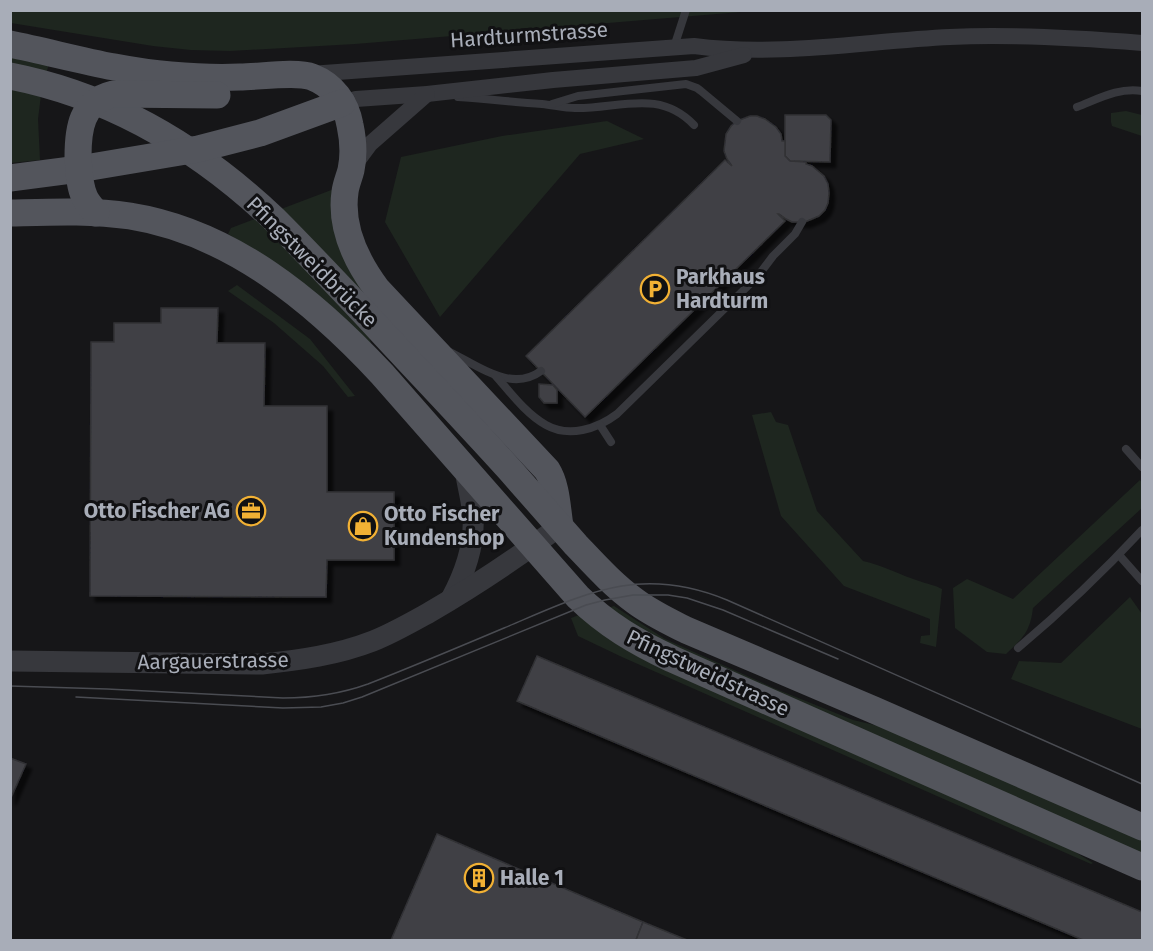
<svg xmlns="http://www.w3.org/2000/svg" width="1153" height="951" font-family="'Fira Sans',sans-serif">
<defs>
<filter id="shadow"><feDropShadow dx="5.5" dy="5.5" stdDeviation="1.5" flood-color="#0009"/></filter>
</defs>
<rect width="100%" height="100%" fill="#161618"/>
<g fill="#1e261f">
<path d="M10,11H753L355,44L230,51L191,50L153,46L11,23Z"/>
<path d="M10,54L49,63L41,95L38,119L40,160L11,163Z"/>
<path d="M1126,111L1142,115V136L1112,126L1111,122V113Z"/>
<path d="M607,121L644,139L580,154L440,317L385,222L401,157L502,136Z"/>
<path d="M334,189L362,284L371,345L276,264L228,234L231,228Z"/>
<path d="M237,285L310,339L355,396L348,397L323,366L274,323L228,291Z"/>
<path d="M771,412L776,422L788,425L817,511L863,561C882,565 900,575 919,581C927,584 935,585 942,589L936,647L920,643L921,636L930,635V619L844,586L781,516L752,415Z"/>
<path d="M1140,480L1142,483V508L1033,608C1030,632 1023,638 1006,654L987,652L955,628L953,588L967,579L1013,599Z"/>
<path d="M1130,597L1142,614V729L1011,679L1019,661L1061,663Z"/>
<path d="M614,606L665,639L776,689L853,720L896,730L1142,838V855L667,646L607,608Z"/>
<path d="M579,615L1067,847L1093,863L1091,864L622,657L578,636L571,618Z"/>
</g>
<g fill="#404145" stroke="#303034" stroke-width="1.5" filter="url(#shadow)">
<path d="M785,115H826L831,120L830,162L790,161L785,156Z"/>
<path d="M750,116H757L765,119L776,127L781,134L782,141H785V156L790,161L806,162V164L812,166L824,176L828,184L829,193L828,203L825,210L819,216L805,222H792L786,219L779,214H778L785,221L585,417L526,356L725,160L732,166L727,159L724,151L726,134L731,126L737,121Z"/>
<path d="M161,308H218L217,343H265L264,406H327V492H394V560H327L326,597L90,596L91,342H114V323H161Z"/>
<path d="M539,384L553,385L557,390V403H544L539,397Z"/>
<path d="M537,656L1142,912V940H1083L517,701Z"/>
<path d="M10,758L26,764L10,800Z"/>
<path d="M437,834L643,922L636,940H391Z"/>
<path d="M643,922L687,940H636Z"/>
</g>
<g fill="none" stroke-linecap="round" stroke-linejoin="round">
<g stroke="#37383d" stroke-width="8">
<path d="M674,47L686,10"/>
<path d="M458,97C486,99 514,102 542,104C553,105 564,108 575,108C618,109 659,88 694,125"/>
<path d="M552,104L578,96L686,84L697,88L701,91L737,121"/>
<path d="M1077,107C1098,99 1119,87 1142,91"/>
<path d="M450,352C477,365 511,393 541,371"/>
<path d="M495,375C510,392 526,414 546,425C569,438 597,429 617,414L758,276L773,256L795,234L802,222"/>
<path d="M600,425L611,442"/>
<path d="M1126,449L1142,467"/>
<path d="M1119,555L1142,581"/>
<path d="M1018,648C1062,611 1103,572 1142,530"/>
</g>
<g stroke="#37383d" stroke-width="16">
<path d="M310,74L694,46C779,57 865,41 950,37C1014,34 1079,38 1142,43"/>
<path d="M342,103L356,99L427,94L553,80L696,68L744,55"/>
<path d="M353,167L370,144L427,94"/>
</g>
<g stroke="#37383d" stroke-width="21">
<path d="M451,599C465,573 475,546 473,516C472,501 467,484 465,469"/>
<path d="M10,661L262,664C300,660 337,655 373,641C393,633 412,622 430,612C475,586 518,557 560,526"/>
</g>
<g stroke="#53555c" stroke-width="27">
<path d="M10,44C64,55 117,71 171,75C194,77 217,78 240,77C258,77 297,71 312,77C333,85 346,103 350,125C353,139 354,156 351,170C349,178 346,184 345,192C340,227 357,262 377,289L547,470C557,486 557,508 560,526"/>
<path d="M10,76C112,96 199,148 274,219C306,251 337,284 368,317C415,368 463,418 510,470C532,495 554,520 576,545C595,565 613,585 635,601C651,613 668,621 686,630L874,710L1142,827"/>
<path d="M10,178L79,169L198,149L260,133L342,103"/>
<path d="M10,213C50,212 90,210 130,216C231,232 314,301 382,374L578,597C607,625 636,642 672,659L1142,867"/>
<path d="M96,213C92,208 88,204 85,198C79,186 79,170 78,157C78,129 81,102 113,94L217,95"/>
</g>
<g stroke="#4a4c52" stroke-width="1.5">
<path d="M10,686L107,689L283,698C313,698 340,694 368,684C414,666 459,647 504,628C585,594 639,564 727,600L1142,784"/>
<path d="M76,697L283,708L321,707L343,703L362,697L586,605L605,600L633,595H668L687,598L723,610L838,659"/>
</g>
</g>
<defs>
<g id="parking-ring" transform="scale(1.5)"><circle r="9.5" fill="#111113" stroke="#f2b134" stroke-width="1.5"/><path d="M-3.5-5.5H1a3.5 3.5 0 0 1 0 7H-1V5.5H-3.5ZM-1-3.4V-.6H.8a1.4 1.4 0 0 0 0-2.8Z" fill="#f2b134"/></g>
<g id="office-ring" transform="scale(1.5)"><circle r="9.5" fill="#111113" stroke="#f2b134" stroke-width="1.5"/><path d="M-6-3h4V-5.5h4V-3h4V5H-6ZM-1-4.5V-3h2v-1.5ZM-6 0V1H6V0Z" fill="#f2b134"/></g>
<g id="shop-ring" transform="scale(1.5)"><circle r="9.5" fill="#111113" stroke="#f2b134" stroke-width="1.5"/><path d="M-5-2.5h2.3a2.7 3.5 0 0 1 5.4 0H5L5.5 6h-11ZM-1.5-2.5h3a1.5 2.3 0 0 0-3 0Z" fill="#f2b134"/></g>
<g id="building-ring" transform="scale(1.5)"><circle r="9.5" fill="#111113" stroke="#f2b134" stroke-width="1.5"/><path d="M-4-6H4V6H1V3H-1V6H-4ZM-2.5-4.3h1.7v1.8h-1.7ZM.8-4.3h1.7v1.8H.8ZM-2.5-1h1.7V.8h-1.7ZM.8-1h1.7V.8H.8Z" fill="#f2b134"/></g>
</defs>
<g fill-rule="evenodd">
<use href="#parking-ring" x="655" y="289"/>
<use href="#office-ring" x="251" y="511"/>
<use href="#shop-ring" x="363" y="526"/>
<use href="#building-ring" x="479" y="878"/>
</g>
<g text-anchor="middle" stroke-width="6" stroke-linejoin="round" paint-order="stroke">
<g font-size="21" fill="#a8adb8" stroke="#111113">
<text transform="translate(529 35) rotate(-4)" y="7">Hardturmstrasse</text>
<text transform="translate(312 262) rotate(45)" y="7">Pfingstweidbrücke</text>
<text transform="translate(213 661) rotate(-1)" y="7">Aargauerstrasse</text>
<text transform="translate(708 673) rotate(25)" y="7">Pfingstweidstrasse</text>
</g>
<g font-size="21" font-weight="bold" fill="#a8adb8" stroke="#111113" text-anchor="start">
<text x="676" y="284">Parkhaus<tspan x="676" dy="24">Hardturm</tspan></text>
<text x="230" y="518" text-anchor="end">Otto Fischer AG</text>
<text x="384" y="521">Otto Fischer<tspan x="384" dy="24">Kundenshop</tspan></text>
<text x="500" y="885">Halle 1</text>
</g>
</g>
<rect width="1153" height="951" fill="none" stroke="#a8adb8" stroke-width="24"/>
</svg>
